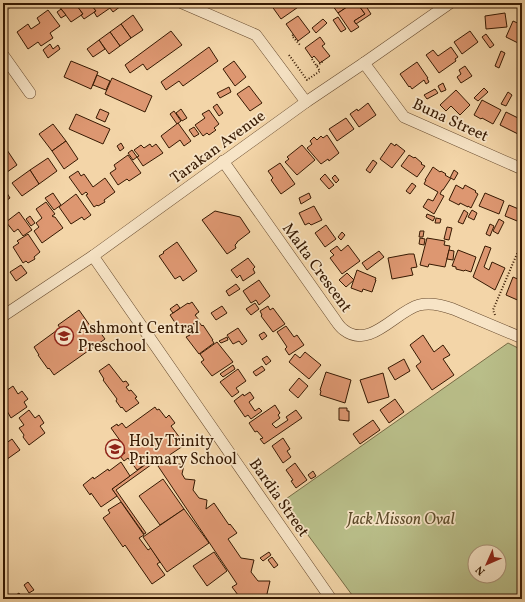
<svg xmlns="http://www.w3.org/2000/svg" width="525" height="602" font-family="Vollkorn,serif">
<rect width="100%" height="100%" fill="#f3d5a8"/>
<filter id="stains"><feTurbulence type="fractalNoise" baseFrequency=".005" numOctaves="4"/><feColorMatrix values="0 0 0 0 .2 0 0 0 0 .09 0 0 0 0 .02 0 0 0 .5 -.17"/></filter>
<radialGradient id="worn" r=".72"><stop offset=".6" stop-color="#630" stop-opacity="0"/><stop offset="1" stop-color="#630" stop-opacity=".3"/></radialGradient>
<path fill="#b9be89" stroke="#786c46" fill-rule="evenodd" d="M508,343L522,350V599H355L283,501ZM475,552H499V576H475Z"/>
<g fill="#dd9771" stroke="#361902">
<path d="M63,3H75L83,14L71,22L59,6Z"/>
<path d="M75,3H90L96,11L84,19L81,15L83,14Z"/>
<path d="M90,3H106L110,8L97,17L94,12L96,11Z"/>
<path d="M106,3H119L121,6L113,12Z"/>
<path d="M273,3H304L281,19L271,5Z"/>
<path d="M335,3H341L343,6L347,3H353L338,13L332,5Z"/>
<path d="M353,3H357L365,14L354,21L359,27L351,32L338,13Z"/>
<path d="M357,3H364L371,14L356,24L354,21L365,14Z"/>
<path d="M61,9L66,15L61,18L57,12Z"/>
<path d="M48,10L60,26L50,33L53,38L41,46L38,42L28,49L17,32L28,24L31,29L40,23L37,18Z"/>
<path d="M505,13L507,27L486,29L485,16Z"/>
<path d="M133,15L143,30L131,38L121,24Z"/>
<path d="M298,16L310,32L298,41L286,24Z"/>
<path d="M338,17L346,29L341,32L333,20Z"/>
<path d="M323,19L327,23L316,33L312,28Z"/>
<path d="M513,21L522,25V45L506,37Z"/>
<path d="M121,24L131,38L120,46L110,32Z"/>
<path d="M171,31L182,45L147,70L143,64L130,73L125,65Z"/>
<path d="M470,31L478,42L462,54L454,42Z"/>
<path d="M110,32L120,46L109,54L99,40Z"/>
<path d="M486,34L494,45L490,48L482,37Z"/>
<path d="M320,37L325,44L322,46L330,56L320,63L314,56L312,58L305,48Z"/>
<path d="M99,40L105,49L93,57L87,49Z"/>
<path d="M50,44L53,49L58,45L60,49L48,58L43,50Z"/>
<path d="M209,47L218,61L183,86L179,81L166,90L161,82Z"/>
<path d="M451,47L458,57L455,59L456,61L439,73L426,55L433,50L438,56Z"/>
<path d="M501,51L505,53L499,68L495,66Z"/>
<path d="M71,61L98,72L91,89L64,77Z"/>
<path d="M234,61L246,77L235,86L223,69Z"/>
<path d="M417,62L428,78H427L429,82L426,84L424,80L412,89L410,86L409,87L400,74Z"/>
<path d="M465,66L472,76L461,83L457,77L461,74L459,70Z"/>
<path d="M97,75L110,81L106,90L93,85Z"/>
<path d="M112,78L152,96L145,112L105,94Z"/>
<path d="M443,83L446,90L441,92L438,86Z"/>
<path d="M249,86L262,103L250,111L237,94Z"/>
<path d="M229,87L231,92L220,98L217,93Z"/>
<path d="M484,88L488,92L478,101L474,98Z"/>
<path d="M435,89L438,93L427,99L424,95Z"/>
<path d="M456,90L470,105L460,115L451,106L446,111L440,105Z"/>
<path d="M508,92L512,95L506,106L501,104Z"/>
<path d="M482,100L501,110L493,124L482,118L481,119L474,115Z"/>
<path d="M368,103L376,115L359,127L350,114L357,109L358,111Z"/>
<path d="M217,104L223,113L219,116L213,107Z"/>
<path d="M100,109L109,113L105,122L96,118Z"/>
<path d="M181,109L187,118L182,121L176,113Z"/>
<path d="M209,110L219,124L214,128L216,130L209,135L207,133L203,136L195,125L205,118L202,114Z"/>
<path d="M174,111L181,121L177,124L170,114Z"/>
<path d="M506,112L522,120V126L518,134L500,125Z"/>
<path d="M76,114L110,129L103,144L69,129Z"/>
<path d="M346,118L354,129L337,141L329,129Z"/>
<path d="M178,123L191,141L184,146L180,140L169,148L161,136Z"/>
<path d="M53,124L66,141L52,151L39,134Z"/>
<path d="M194,127L199,134L194,137L189,130Z"/>
<path d="M327,135L339,153L329,161L328,159L321,164L307,148L312,144L310,141L314,137L317,140L321,136L323,138Z"/>
<path d="M66,141L78,159L64,169L52,151Z"/>
<path d="M121,143L124,148L120,151L117,146Z"/>
<path d="M391,143L395,146L396,144L405,151L392,168L380,159Z"/>
<path d="M150,144L152,147L156,144L163,153L143,166L137,157L139,156L134,150L141,145L144,148Z"/>
<path d="M302,145L315,160L297,175L285,162L289,159L287,157Z"/>
<path d="M5,147L17,165L3,175V148Z"/>
<path d="M132,150L137,157L133,160L128,153Z"/>
<path d="M128,155L141,173L129,181L127,179L118,185L110,173L116,169L114,165Z"/>
<path d="M409,155L414,158L415,157L422,163L421,164L425,166L417,177L401,166Z"/>
<path d="M48,158L57,171L39,184L30,170Z"/>
<path d="M373,160L377,163L370,173L366,170Z"/>
<path d="M280,163L295,184L281,194L271,180L273,178L268,171Z"/>
<path d="M433,167L440,172L441,171L446,174L445,175L450,178L454,170L458,173L454,180L451,178L443,190H442L440,194L444,196L434,214L423,207L428,199L433,201L438,192L424,184L426,180H425Z"/>
<path d="M30,170L39,184L22,196L12,183Z"/>
<path d="M78,171L81,176L84,174L93,187L105,178L115,192L104,200L105,202L98,206L97,205L94,207L86,195L88,194L86,192L82,195L69,177Z"/>
<path d="M325,174L334,185L329,189L320,179Z"/>
<path d="M335,175L339,180L336,183L332,178Z"/>
<path d="M412,183L416,186L410,194L406,191Z"/>
<path d="M456,185L463,189L465,185L476,191L475,192L478,194L471,208L468,206V207L460,203L459,205L449,200Z"/>
<path d="M5,190L10,198L3,203V191Z"/>
<path d="M53,193L61,205L54,210L45,198Z"/>
<path d="M309,193L311,198L301,204L299,198Z"/>
<path d="M485,193L504,201L499,214L479,206Z"/>
<path d="M76,194L91,215L84,220L82,217L71,224L59,207Z"/>
<path d="M46,202L55,214L52,216L54,217H55L63,228L42,243L34,231L39,227L36,223L42,218L36,209Z"/>
<path d="M509,205L521,210L522,208V223L505,216Z"/>
<path d="M314,206L322,220L311,225L309,223L305,225L299,213Z"/>
<path d="M464,210L468,213L463,224L458,222Z"/>
<path d="M472,210L477,213L474,220L468,217Z"/>
<path d="M215,211L240,217L250,232L237,242V243L235,245L236,248L227,254L202,220Z"/>
<path d="M19,212L32,230L23,236L18,229L14,232L6,222Z"/>
<path d="M427,214L435,217L433,221L426,217Z"/>
<path d="M30,216L35,223L31,226L26,219Z"/>
<path d="M436,218L441,219L440,223H435Z"/>
<path d="M499,219L504,222L498,234L493,231Z"/>
<path d="M490,224L494,226L490,236L486,234Z"/>
<path d="M326,225L336,239L325,247L315,233Z"/>
<path d="M447,227L452,228L449,240L444,239Z"/>
<path d="M420,231H424L423,237H419Z"/>
<path d="M342,232L345,235L341,240L338,237Z"/>
<path d="M28,234L40,252L34,257L35,259L28,263L26,261L23,263L13,247L19,243L17,241Z"/>
<path d="M420,238L425,239L424,245L419,244Z"/>
<path d="M427,238L445,241L444,245L450,246L445,267L429,264L428,267L420,265Z"/>
<path d="M177,242L197,271L183,281L180,276L175,279L159,256L164,253L163,252Z"/>
<path d="M348,245L360,261L342,274L330,258L334,255L330,251L337,246L341,251Z"/>
<path d="M485,246L491,248L484,267L489,270L492,262L505,268L495,290L473,277Z"/>
<path d="M449,250L454,251L453,260L447,259Z"/>
<path d="M458,250L476,257L471,272L465,270L464,271L456,269V267L452,266Z"/>
<path d="M379,251L384,257L367,270L362,263Z"/>
<path d="M409,254H414L417,267L411,268L413,275L392,279L388,258Z"/>
<path d="M248,258L255,267L253,269L255,273L243,281L240,275L237,278L231,270Z"/>
<path d="M21,265L27,273L16,281L10,272Z"/>
<path d="M357,270L376,278L375,280H376L372,292L363,289L362,292L351,288Z"/>
<path d="M347,273L354,280L346,287L339,280Z"/>
<path d="M513,277L522,281V302L506,295Z"/>
<path d="M259,280L270,296L259,305L256,300L251,303L243,291Z"/>
<path d="M236,284L240,289L229,296L226,291Z"/>
<path d="M192,302L199,312L196,314V315H195L199,320L183,331L179,326L178,327L170,315L188,303L189,304Z"/>
<path d="M255,303L259,309L251,315L246,309Z"/>
<path d="M177,304L180,308L173,313L170,309Z"/>
<path d="M222,306L227,313L216,320L211,313Z"/>
<path d="M268,306L270,310L273,308L285,324L273,332L261,316L262,315L260,311Z"/>
<path d="M79,310L91,327L94,324L105,339L54,375L49,368L48,369L38,355H39L34,347L60,328L58,325Z"/>
<path d="M198,321L202,326L203,325L213,340H212L214,343L199,354L186,337L190,335L186,330Z"/>
<path d="M286,326L294,337L297,335L304,345L289,355L285,349L287,347L277,332Z"/>
<path d="M238,328L247,341L242,345L239,341L233,344L227,335Z"/>
<path d="M264,332L267,336L262,340L259,335Z"/>
<path d="M423,335L434,352L443,345L450,355L443,359L454,375L432,390L416,366L421,362L410,345Z"/>
<path d="M227,337L228,340L221,343L219,341Z"/>
<path d="M217,342L233,362L212,376L201,362L204,360L200,354Z"/>
<path d="M305,352L321,365L309,379L289,362L295,354L300,358Z"/>
<path d="M267,356L271,361L266,365L262,359Z"/>
<path d="M404,359L410,371L395,380L388,368Z"/>
<path d="M109,364L123,382L126,381L129,385L126,387L129,391L131,390L137,397L135,398L139,403L126,412L122,407L121,408L116,401L117,399L103,380L104,379L99,371Z"/>
<path d="M233,365L235,369L223,377L220,374Z"/>
<path d="M262,366L265,370L256,376L253,372Z"/>
<path d="M238,369L246,381L236,388L239,392L232,397L220,382Z"/>
<path d="M326,372L351,380L345,403L320,395L321,391L320,390Z"/>
<path d="M383,373L389,397L368,403L360,380Z"/>
<path d="M299,378L308,386L298,398L289,390Z"/>
<path d="M13,386L18,394L22,391L28,399L24,402L27,407L11,418L7,411L5,413L3,410V393Z"/>
<path d="M250,392L254,398L249,402L255,411L259,408L262,411L251,419L248,415L245,417L234,401L243,394L244,396Z"/>
<path d="M395,399L404,412L389,423L380,410Z"/>
<path d="M275,405L280,413L278,415L280,418L272,424L276,428L288,420L286,417L296,410L302,418L264,444L260,439L263,438L257,431L255,432L249,423Z"/>
<path d="M155,407L157,410L159,409L166,418L169,415L175,423L171,426L183,442L181,444L183,446L156,464L153,459L137,470L128,458L124,461L120,456L125,453L118,443L121,442L111,428L117,424L118,426L122,423L126,428Z"/>
<path d="M339,408H347V411H349V421L339,420Z"/>
<path d="M29,410L35,418L39,415L44,423L40,426L45,433L29,445L23,437L24,435L19,428L24,425L19,418Z"/>
<path d="M373,420L380,430L360,444L353,434Z"/>
<path d="M283,438L290,449L287,451L291,457L283,463L272,446Z"/>
<path d="M12,439L20,450L3,462V440L5,444Z"/>
<path d="M170,457L174,463L184,465L182,474L185,479L195,480L193,490L199,498L207,500L206,509L214,503L229,525L230,524L237,533L228,539L241,558L254,560L251,572L258,581H270L267,594L271,599H241L232,587L237,584L158,466Z"/>
<path d="M153,459L155,462L116,490L146,533L144,534L112,489Z"/>
<path d="M121,462L130,476L112,489L117,496L101,507L91,493L90,495L83,485L93,477L94,479L108,469L109,471Z"/>
<path d="M295,463L307,480L296,488L291,481L293,480L286,470Z"/>
<path d="M313,471L316,476L311,479L308,475Z"/>
<path d="M163,479L184,509L160,525L139,496Z"/>
<path d="M121,502L144,535L139,538L148,550L151,548L160,562L157,564L165,575L152,584L125,545L123,547L103,518L110,513L108,510Z"/>
<path d="M184,509L209,543L167,572L143,537Z"/>
<path d="M214,552L227,571L207,586L193,566Z"/>
<path d="M269,552L271,555L263,561L260,558Z"/>
<path d="M272,557L278,565L274,568L268,560Z"/>
<path d="M28,582L34,590L29,593L24,585Z"/>
<path d="M19,593L23,599H10Z"/>
</g>
<g fill="none" stroke-linecap="round" stroke-linejoin="round">
<g stroke="#65482c" stroke-width="12">
<g id="street">
<path d="M182,3L256,35L306,102"/>
<path d="M3,6L7,3"/>
<path d="M3,55L30,93"/>
<path d="M364,63L404,117L522,169"/>
<path d="M223,161L336,321C338,324 341,328 344,330C370,350 396,311 419,305C431,302 442,305 453,309L522,338"/>
<path d="M93,256L331,599"/>
<path d="M3,316L93,256L306,102L364,63L450,3"/>
</g>
</g>
<g stroke="#361902" stroke-width="2" stroke-dasharray="1 2" stroke-linecap="butt">
<path d="M293,35L292,36L300,45"/>
<path d="M289,55L307,80L320,71L312,59"/>
<path d="M317,66L323,61"/>
<path d="M495,315L493,310L522,242"/>
</g>
<use href="#street" stroke="#f7e4c6" stroke-width="11"/>
</g>
<defs>
<g id="school-ring" transform="scale(1)"><circle r="9.5" fill="#f7e4c6" stroke="#8f2418" stroke-width="1.5"/><path d="M0-5L7-2L0 1L-7-2ZM-4 1L0 2.5L4 1V4Q0 6-4 4Z" fill="#8f2418"/></g>
</defs>
<g fill-rule="evenodd">
<use href="#school-ring" x="64" y="336"/>
<use href="#school-ring" x="115" y="449"/>
</g>
<g text-anchor="middle" stroke-width="3.5" stroke-linejoin="round" paint-order="stroke">
<g font-size="16" fill="#361902" stroke="#f7e4c6">
<text transform="translate(451 119) rotate(25)" y="6">Buna Street</text>
<text transform="translate(217 146) rotate(-36)" y="6">Tarakan Avenue</text>
<text transform="translate(318 267) rotate(54)" y="6">Malta Crescent</text>
<text transform="translate(280 497) rotate(55)" y="6">Bardia Street</text>
</g>
<g font-size="16" fill="#361902" stroke="#f7e4c6" text-anchor="start">
<text x="78" y="333">Ashmont Central<tspan x="78" dy="18">Preschool</tspan></text>
<text x="129" y="446">Holy Trinity<tspan x="129" dy="18">Primary School</tspan></text>
</g>
<g font-size="16" font-style="italic" fill="#5d4b2a" stroke="#f7e4c6">
<text x="401" y="524">Jack Misson Oval</text>
</g>
</g>
<rect width="525" height="602" fill="none" stroke="#f3d5a8" stroke-width="16"/>
<rect x="4" y="4" width="517" height="594" fill="none" stroke="#361902" stroke-width="2"/>
<rect x="8" y="8" width="509" height="586" fill="none" stroke="#361902"/>
<g transform="translate(487 564) rotate(225)"><circle r="19" fill="#f7e4c6" stroke="#aa9378"/>
<path d="M0-3L7 15L0 10L-7 15Z" fill="#8f2418"/>
<text y="-6" font-size="11" font-weight="bold" text-anchor="middle" fill="#361902">N</text>
</g>
<rect width="100%" height="100%" filter="url(#stains)"/>
<rect width="100%" height="100%" fill="url(#worn)"/>
</svg>
